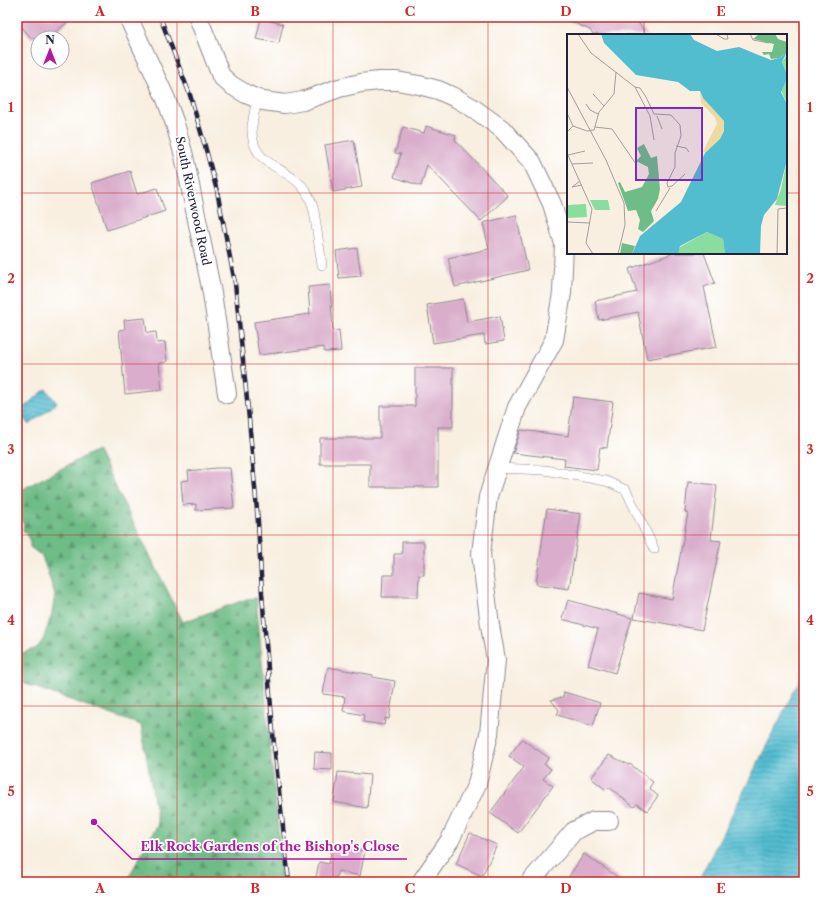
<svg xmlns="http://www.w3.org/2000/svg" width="821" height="899" font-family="'Libre Caslon Text',serif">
<defs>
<pattern id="forest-firs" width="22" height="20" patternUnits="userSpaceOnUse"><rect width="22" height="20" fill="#6ebc86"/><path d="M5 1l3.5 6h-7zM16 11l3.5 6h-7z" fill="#5a986f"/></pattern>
<pattern id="water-rules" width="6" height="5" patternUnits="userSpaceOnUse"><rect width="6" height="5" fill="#53bdd0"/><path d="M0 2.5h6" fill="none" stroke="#49a"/></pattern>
</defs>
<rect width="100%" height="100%" fill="#fff"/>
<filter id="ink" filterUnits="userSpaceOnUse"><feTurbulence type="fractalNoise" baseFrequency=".025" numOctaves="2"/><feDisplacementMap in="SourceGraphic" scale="8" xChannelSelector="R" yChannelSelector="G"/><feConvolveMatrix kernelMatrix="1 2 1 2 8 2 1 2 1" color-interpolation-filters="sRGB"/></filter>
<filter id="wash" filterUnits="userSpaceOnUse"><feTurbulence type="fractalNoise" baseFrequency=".012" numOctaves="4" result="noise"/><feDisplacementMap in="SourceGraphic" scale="16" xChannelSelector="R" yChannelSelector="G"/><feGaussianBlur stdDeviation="0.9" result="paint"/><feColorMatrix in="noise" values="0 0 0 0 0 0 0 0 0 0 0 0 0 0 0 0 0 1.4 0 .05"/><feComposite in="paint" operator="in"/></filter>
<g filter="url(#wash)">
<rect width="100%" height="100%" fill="#f8efe0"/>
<path fill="url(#forest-firs)" stroke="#486f60" d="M97,450L183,622L247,599L256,598L283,882H126L158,824L141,725L17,681V655L37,648L43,640L52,614L55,594L42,556L30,547V540L23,530L24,525L17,512V492Z"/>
<g fill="url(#water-rules)" stroke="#3a7086">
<path d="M46,389L57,403L29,425L18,412Z"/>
<path d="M804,671V882H698Z"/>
</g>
<g id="blocks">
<g fill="#d9adcb">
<path d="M17,17H74L48,38H31L17,21Z"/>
<path d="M561,17H634L647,35H593L590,30Z"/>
<path d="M261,19L283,24L279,43L256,39Z"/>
<path d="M426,126L456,135L455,140L508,196L481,221L427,165L421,186L394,177L401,154L395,153L403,127L424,133Z"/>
<path d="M354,140L362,187L333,192L325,145Z"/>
<path d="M130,171L137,194L157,188L165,211L107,230L92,183Z"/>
<path d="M516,215L528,270L455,287L448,258L489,249L483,223Z"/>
<path d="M357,248L361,276L339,278L336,251Z"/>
<path d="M674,253H704L715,283L704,287L717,347L647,359L638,312L599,320L595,301L637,292L629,269Z"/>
<path d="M330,285L333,331L339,330L341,351L324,352V347L259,355L254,322L310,314L308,287Z"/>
<path d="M463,299L467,322L500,316L504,341L485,344L484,335L433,343L427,305Z"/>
<path d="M145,318L147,333L156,332L157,343L165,342L167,362L159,363L162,390L125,394L119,330L125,329L124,320Z"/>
<path d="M415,368H453V427H438V487H370V464H320V438H380V406H415Z"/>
<path d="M573,397L613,402L607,448L600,447L597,470L564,466L565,459L513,453L521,430L568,436Z"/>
<path d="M216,468H230L234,508L196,510V504L183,505L181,481L189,480L188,471Z"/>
<path d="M688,482L717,485L711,540L721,541L702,630L634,618L639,593L672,599L688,513L685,512Z"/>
<path d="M547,509L581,514L569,589L536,584Z"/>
<path d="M402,542H424V575H419L418,597H382L383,575H394V554H402Z"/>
<path d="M568,600L632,618L615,673L588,665L598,629L562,619Z"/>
<path d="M328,667L373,675L372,677L395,681L389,719L385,718L384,725L363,722L364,715L343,711L345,697L323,694Z"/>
<path d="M564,692L600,703L593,726L557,715L559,710L551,700L563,697Z"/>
<path d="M522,739L549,758L544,764L551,769L543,779L553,786L518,833L490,813L524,767L509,756Z"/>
<path d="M315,752L332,753V770L314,769Z"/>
<path d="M609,755L629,765L630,764L653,782L649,788L658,796L647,811L637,804L634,807L609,787L606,790L591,778Z"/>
<path d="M338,772L370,775L367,808L334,802Z"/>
<path d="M470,833L497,845L482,876L456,864Z"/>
<path d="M332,845L365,851L360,876L338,871L335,882H315L319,862L329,864Z"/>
<path d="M584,854L625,882H565Z"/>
</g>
</g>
</g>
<g filter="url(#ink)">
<use href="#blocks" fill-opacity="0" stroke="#8d888e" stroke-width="1"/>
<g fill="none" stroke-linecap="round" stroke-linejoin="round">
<g stroke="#8d888e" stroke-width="10">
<g id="lane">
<path d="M258,99C255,108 253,117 252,126C250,166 282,164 302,186C308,193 312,202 314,211L322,265"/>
<path d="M497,468L545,470L606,481L626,490L654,549"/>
</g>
</g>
<g stroke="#8d888e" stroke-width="20">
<g id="street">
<path d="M128,17L166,99L175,124L184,156L212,293L227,394"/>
<path d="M198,17L221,76L231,85L246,94L263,101L285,104L303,101L339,88L361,83L379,81H397L419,85L438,90L456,98L473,108L502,129L532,162L552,204L564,244L562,293L554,340L517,407L488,497L481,554L490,625L496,660L489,734L477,784L450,840L421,882"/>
<path d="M530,882L574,831L594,821H609"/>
</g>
</g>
<use href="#lane" stroke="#fff" stroke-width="9"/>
<use href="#street" stroke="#fff" stroke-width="18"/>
<g stroke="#22223b" stroke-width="4.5">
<path id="rail" d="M160,17L190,95L205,146L217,191L235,283L249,419L258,522L262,593L274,745L289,882"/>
</g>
<use href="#rail" stroke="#fff" stroke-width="3" stroke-dasharray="9" stroke-linecap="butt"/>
</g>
</g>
<path fill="none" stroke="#d62828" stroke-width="1" stroke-opacity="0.55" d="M177,17V882M333,17V882M488,17V882M644,17V35M17,193H568M786,193H804M644,253V882M17,364H804M17,535H804M17,706H804"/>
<g text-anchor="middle" stroke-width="3.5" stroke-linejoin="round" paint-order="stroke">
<g font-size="12" fill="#22223b" stroke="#fff">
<text transform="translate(193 201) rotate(78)" y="4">South Riverwood Road</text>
</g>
</g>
<g transform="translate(567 34)">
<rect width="220" height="220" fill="#f8efe0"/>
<path d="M23,166H41L43,176H28ZM19,170L20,183L0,184V171Z" fill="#88dd9f"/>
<path d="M192,0H208L211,5L220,8V18L212,24L204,25L202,20L197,21L195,18H205L207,10L186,5ZM77,110L84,124L90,122L93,155L91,165L84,177L87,187L76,198L71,195L73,186L69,176L61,177L51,149L53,148L58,158L75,153L82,140L81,133L69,127L74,122L70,114ZM55,209L68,212L65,220H53Z" fill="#6ebc86"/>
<path d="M133,57L136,64L157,87V97L153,105L138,119L136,117L150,90L148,83L134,69Z" fill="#eeda9e"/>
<path d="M220,21V70L214,56L219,47V38L215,28ZM220,126V172L208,171L214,155ZM140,198L156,205L158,220L110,219L113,213Z" fill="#88dd9f"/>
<path d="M34,0H123L127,6L150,17L172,13L204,26L212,24L220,18L215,28L219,38V47L214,58L220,70V126L210,165L197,181L194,192L193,220H158L156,205L140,198L113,212L111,220H65L73,202L114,168L138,119L153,105L157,97V87L136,64L133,57H123L111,48L69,41L37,9Z" fill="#53bdd0"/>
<path fill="none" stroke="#a29d9e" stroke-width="1" d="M11,0L24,19L68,53L83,82L87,106M149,0L157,5H161L160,0M183,0L186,6L202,9M0,53L39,126L57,169L58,191L51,220M68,53L73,54L79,63L87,80L104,81L113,91L114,102L108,119V133L100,149L101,153L105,152L118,140M26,60L37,72M19,70L23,76L31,80M0,79L6,92M90,82L95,95M28,93L45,95L69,130M0,98L6,92L20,97L27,96L32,78L47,60L49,38M109,112L119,114L122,118M0,119L25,175L19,209L26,220M1,121L18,117M5,130L26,129M13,147L5,153L15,151M89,177L103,154M0,188L23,189M210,220L211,175L220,174"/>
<path fill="#7b2cbf" fill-opacity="0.15" stroke="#7b2cbf" stroke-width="2" d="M69,74H135V146H69Z"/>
<rect width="220" height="220" fill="none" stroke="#22223b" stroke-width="2"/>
</g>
<path fill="none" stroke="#b5179e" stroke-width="1.5" d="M94 822L132 859H407"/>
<circle fill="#b5179e" stroke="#fff" stroke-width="1.5" cx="94" cy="822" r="4"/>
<g font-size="13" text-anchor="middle" font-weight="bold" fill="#b5179e" stroke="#fff" stroke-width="3.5" stroke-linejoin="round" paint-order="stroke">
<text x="270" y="851">Elk Rock Gardens of the Bishop's Close</text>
</g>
<rect width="821" height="899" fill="none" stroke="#fff" stroke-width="44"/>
<g transform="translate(50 50)"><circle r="19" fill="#ffffff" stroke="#a7a7b1"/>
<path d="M0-3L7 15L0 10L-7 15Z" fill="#b5179e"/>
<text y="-6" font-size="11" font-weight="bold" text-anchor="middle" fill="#22223b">N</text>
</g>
<rect x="22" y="22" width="777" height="855" fill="none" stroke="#d62828" stroke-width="1.5"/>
<g font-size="13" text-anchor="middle" font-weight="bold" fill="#d62828">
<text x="100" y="16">A</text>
<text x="255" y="16">B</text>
<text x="410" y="16">C</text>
<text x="566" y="16">D</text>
<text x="721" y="16">E</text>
<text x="11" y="112">1</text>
<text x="810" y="112">1</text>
<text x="11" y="283">2</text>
<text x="810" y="283">2</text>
<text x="11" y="454">3</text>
<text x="810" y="454">3</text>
<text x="11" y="625">4</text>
<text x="810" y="625">4</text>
<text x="11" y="796">5</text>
<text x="810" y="796">5</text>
<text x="100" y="893">A</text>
<text x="255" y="893">B</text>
<text x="410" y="893">C</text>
<text x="566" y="893">D</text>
<text x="721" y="893">E</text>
</g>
</svg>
